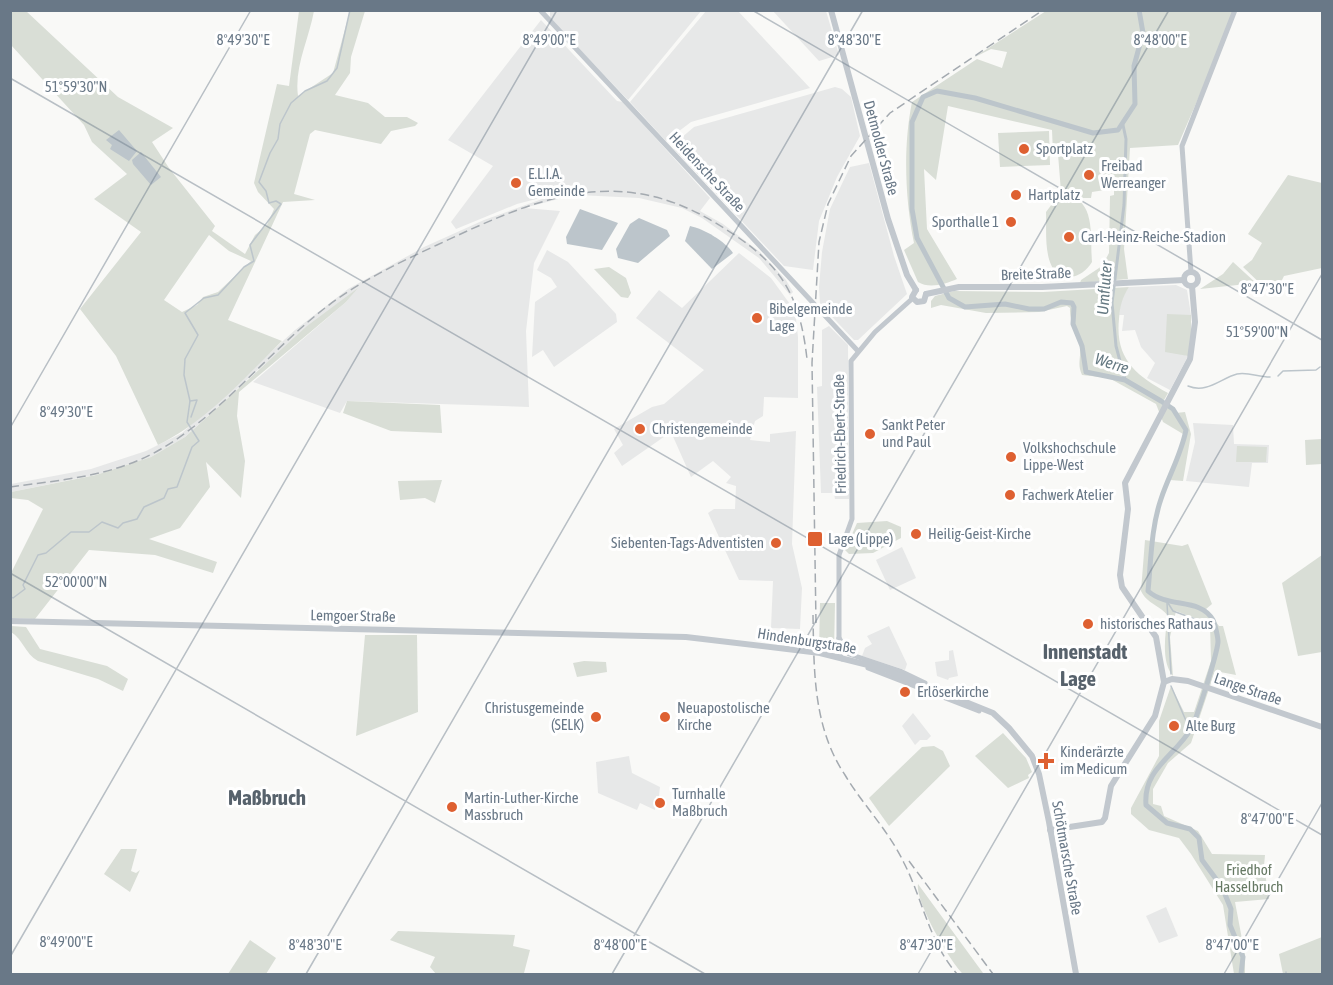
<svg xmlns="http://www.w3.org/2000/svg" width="1333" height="985" font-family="'Asap Condensed',sans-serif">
<rect width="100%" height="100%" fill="#f9f9f7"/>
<g fill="#e7e8e8">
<path d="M550,11H701L628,100L550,18Z"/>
<path d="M706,11H738L810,88L691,122L666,141L630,102Z"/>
<path d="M773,11H826L839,55L819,61Z"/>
<path d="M541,20L617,101L623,102L710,198L700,211L723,224L760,252L786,280L793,292L790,295L759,258L702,218L682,208L639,198L578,195L580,190H573L570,196L524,208L560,211L534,263L526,331L529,407L347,401L340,413L253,382L346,302L355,291L259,369L185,437L151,457L99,474L11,492V484L91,469L146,451L182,433L295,330L348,289L424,247L484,220L559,193L517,204L456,229L451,222L493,166L448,140Z"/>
<path d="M835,87L842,89L851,97L860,136L837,177L819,221L813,270L784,266L674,149V144L694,127Z"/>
<path d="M869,163L894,256L907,294L858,340H854L820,304L819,287L822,252L830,209L850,167Z"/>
<path d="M547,250L568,262L616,314L617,322L554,367L543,350L532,357L535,302L557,287L551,278L537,270Z"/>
<path d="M739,253L771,278L795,311L798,337V398L764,397L763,416L755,421L750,440L770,442V434L796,431L792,544L802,588L800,629L771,628L773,581L739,580L724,548L708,513L714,509H735L736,486L726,483L731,477L713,461L691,477L671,432L622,466L614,453L623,445L614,429L652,407L664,404L704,370L636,318L659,290L682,308Z"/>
<path d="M1176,285L1187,290L1191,315H1167L1174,352L1188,356L1170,390L1147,378L1155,363L1141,347L1135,330L1122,331L1124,315H1119L1121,299L1129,287Z"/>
<path d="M829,326L848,345L849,499H835L834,493H821L817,387L822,386V330Z"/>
<path d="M1193,423L1233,425L1234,444L1269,445L1268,463H1252L1249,487L1186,481L1195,442Z"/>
<path d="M902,547L916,578L890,590L876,560Z"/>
<path d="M889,626L907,664L905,670L862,656L865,648L872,644L867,636Z"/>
<path d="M953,650L958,676L949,678L948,680L937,676L935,662L949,660V651Z"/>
<path d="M913,713L931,736L927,740H920L915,745L902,726Z"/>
<path d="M629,756L632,773L660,787L659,796H656L655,810L640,803L637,810L598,793L596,762Z"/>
<path d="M1166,907L1178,936L1159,943L1146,916Z"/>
</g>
<g fill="#d9ded6" fill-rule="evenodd">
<path d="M10,11H26L118,97L173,128L152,142L169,168L215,226L212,231L245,254L255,235L267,225L274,209L258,192L254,183L277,84L289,86L299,11H314C309,39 294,67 298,96L333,73L350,11H365L351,57L350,73L335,95L368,103L385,117H407L418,123L415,126L391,131L381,144L315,130L310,134L294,194L315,200L283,202L228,320L282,341C243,379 207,421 158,445L116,356L80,309L141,232L94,199L127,174L92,142L84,125L11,45ZM209,235L229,251L251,261L218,292L203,297L197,305L182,312L164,300Z"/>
<path d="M1046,11H1233L1217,55L1178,145L1130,148L1124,249L1128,279L1080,283L1081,280L1102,266L1109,253L1110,196L1114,195V185H1111V189L1092,192L1091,198H1081L1061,192L1058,154H1053L1052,130L948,106L936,180L924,169L927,229L957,279C946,284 929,289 918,282L904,250L914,243C905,199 903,146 912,102L977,59L1002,68L1007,52L991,49L973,58Z"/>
<path d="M1049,131L1050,165L1000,167L998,133Z"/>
<path d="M1288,175L1322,183V268L1284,276L1278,288L1269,292L1243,267L1252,260L1262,243L1248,234Z"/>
<path d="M1069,196C1096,202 1090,239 1092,262C1087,270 1079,277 1069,277C1041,276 1047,232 1046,212L1055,200Z"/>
<path d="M1233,262L1256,283L1200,289L1223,274Z"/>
<path d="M609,267L626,278L631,293L628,298L621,297L594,269Z"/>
<path d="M1129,287C1122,298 1120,306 1119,319C1115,358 1135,375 1168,393L1163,402L1176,413L1185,412L1191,434L1183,481L1170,480L1182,451L1183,434L1163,422L1156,404L1109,378L1082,375C1077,364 1081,359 1080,347C1078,333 1069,323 1070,308L1067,306L1039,312L986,313L941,305L931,308V301L935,296L954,291L1043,292Z"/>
<path d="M358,288L346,302L239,392L237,416L245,461L241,498L206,462L210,487L180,528L149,539L217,562L213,573L155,555L89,550L35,619L11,618V573L43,509L28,500L11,498V492L96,475L151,457L185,437L307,326Z"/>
<path d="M1167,314L1191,315V339L1188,356L1165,352Z"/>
<path d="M347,401L440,405L442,433L391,431L343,413Z"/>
<path d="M1322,439V464L1306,465L1305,440Z"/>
<path d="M1237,446L1267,447L1266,462H1236Z"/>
<path d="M442,480L435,503L425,498L400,500L398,481Z"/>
<path d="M887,521L901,527V538L873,553L849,554L845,550L857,523Z"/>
<path d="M1145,540L1182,546L1188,544L1212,604L1206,609L1219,626H1223L1236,675L1215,671L1191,743L1168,763L1153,789V804L1161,806L1164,816L1198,831L1212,854L1265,855L1264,866L1269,899L1235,902L1245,955V974H1234L1223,905L1191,854L1179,838L1149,830L1131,814V808L1159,756V721L1171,686L1184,712H1194L1211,661L1210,624L1176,611L1170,637L1173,676C1161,662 1165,634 1168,616C1160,605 1147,604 1141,591Z"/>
<path d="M1322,555V652L1298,656L1282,583Z"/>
<path d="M820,603H835L834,651L819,649Z"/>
<path d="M11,626L26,627L40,649L107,666L128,679L123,691L98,679L38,661C25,654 23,639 11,632Z"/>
<path d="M365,635H417L418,712L356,736Z"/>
<path d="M584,661L606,662L607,672L577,677L573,663Z"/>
<path d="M1003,733L1026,758L1032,772L1028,775L1029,778L1008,788L975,756Z"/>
<path d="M934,746L943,751L950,766L889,826L869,798L922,747Z"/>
<path d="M121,849H137L131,871L136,873L140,870L130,892L104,874Z"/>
<path d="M918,884L983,973L988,974H963C949,960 915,901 918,884Z"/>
<path d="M398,931L515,935L513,946L530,950L524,973L538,974H436L430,967L435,957L390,940Z"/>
<path d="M1322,937V974H1283L1279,954Z"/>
<path d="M250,940L276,958L266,974H228Z"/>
</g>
<g fill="#bcc5cb">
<path d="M119,130L137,151L129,161L110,149L112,145L106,140Z"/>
<path d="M141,152L161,177L151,185L133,164L132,160Z"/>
<path d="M580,209L618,223L602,250L567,244L566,237Z"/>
<path d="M639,218L667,230L670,236L638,263L618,258L616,249L630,224Z"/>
<path d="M690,226C704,229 725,241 733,253L712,269L685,241Z"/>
</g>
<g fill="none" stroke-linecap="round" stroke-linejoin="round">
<g stroke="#bcc5cb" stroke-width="1.5">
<path d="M1278,376L1283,371L1316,370L1320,367"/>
<path d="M1188,386C1207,394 1221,378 1237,374C1249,372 1258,377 1270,377"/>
<path d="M190,401L197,400L191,417"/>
<path d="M10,596L13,598L25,589L23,585L38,555L46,553L71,532H89L102,522L118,528L123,523L137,519L144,507L164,498L168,489L177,487L192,447L199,441L187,422L190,401L184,375L185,359L198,335L185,313L204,298L218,295L244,267L254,261L250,245L281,204L276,201L269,203L266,191L259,182L270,153L278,139L280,124L291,103L305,91L327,81L337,68L350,10"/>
<path d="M1167,603L1171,674"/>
<path d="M1168,603L1173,611L1214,626"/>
<path d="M1171,686L1190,730"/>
<path d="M1286,972V974"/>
</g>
<path stroke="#bcc5cb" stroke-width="3" d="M1123,125L1126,139L1124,205L1112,303L1116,346L1125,380"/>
<path stroke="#bcc5cb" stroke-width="5" d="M1139,10L1143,33L1134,66L1135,104L1118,130L1093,133L975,98L937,91L923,97L912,122V209L917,238L949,298L965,307L1005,304L1029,309H1044L1061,302L1072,303L1074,307L1073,324L1082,346L1086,372L1125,380L1161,401L1173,409L1186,430C1181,455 1169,475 1161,499C1151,528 1151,561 1148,591C1168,609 1200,597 1213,620C1215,624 1218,637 1218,642C1217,654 1197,718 1191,729C1174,757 1143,769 1146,805L1167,823L1190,829L1199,838L1202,860L1222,887L1231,909L1230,925L1243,957L1241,974"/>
<g stroke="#c2c8ce" stroke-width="5">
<path d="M540,10L857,350"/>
<path d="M1191,272L1182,146L1235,10"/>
<path d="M839,638L849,654L900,671L925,683"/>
<path d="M842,659L837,649L839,638V555L852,519L851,361L875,332L913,298"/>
<path d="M868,668L979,711"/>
</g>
<g stroke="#c2c8ce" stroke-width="6">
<path d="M831,10L888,219L907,275L916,290"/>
<circle cx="1191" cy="279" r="7"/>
<path d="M916,290L912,297L917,302L924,301L926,294"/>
<path d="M926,294L959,287H1042L1184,280"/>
<path d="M10,621L686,637L820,653L884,669L993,713L1009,728L1032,756L1039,774L1049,822L1076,974"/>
<path d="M1164,682L1172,679L1188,681L1322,727"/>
<path d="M1050,830L1102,822L1105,818L1111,786L1155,716L1164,682L1156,637L1122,587L1120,575L1128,509L1125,483L1190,359L1195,322L1192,286"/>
</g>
<g stroke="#a4aab0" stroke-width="1.5" stroke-dasharray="9 4.5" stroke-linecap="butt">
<path d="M10,487C62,480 115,476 161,449C219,415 263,359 315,316C352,285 394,265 437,245C531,201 614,162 714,222C776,259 799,287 807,359"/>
<path d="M813,615C814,671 813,727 845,775C863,805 889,831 904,863C923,900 929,942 957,974"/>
<path d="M816,623L812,363L819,242L828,204L851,156L890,113L1043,10"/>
<path d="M909,861L993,974"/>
</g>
</g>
<path fill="none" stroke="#697887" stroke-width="1.5" stroke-opacity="0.45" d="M752,10L1322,340M10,78L1322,835M10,428L251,10M10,573L705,974M10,957L557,10M306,974L863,10M612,974L1169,10M918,974L1322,274M1224,974L1322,803"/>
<g fill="#de6031" stroke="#fff" stroke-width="2">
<circle cx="1024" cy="149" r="6"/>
<circle cx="1089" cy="175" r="6"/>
<circle cx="516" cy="183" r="6"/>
<circle cx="1016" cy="195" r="6"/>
<circle cx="1011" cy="222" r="6"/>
<circle cx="1069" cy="237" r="6"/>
<circle cx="757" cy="318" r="6"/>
<circle cx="640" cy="429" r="6"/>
<circle cx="870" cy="434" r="6"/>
<circle cx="1011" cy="457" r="6"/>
<circle cx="1010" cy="495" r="6"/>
<circle cx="916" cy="534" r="6"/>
<rect x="807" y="531" width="16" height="16" rx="3"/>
<circle cx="776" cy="543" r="6"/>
<circle cx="1088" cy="624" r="6"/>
<circle cx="905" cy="692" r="6"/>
<circle cx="596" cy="717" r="6"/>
<circle cx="665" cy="717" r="6"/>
<circle cx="1174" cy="726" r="6"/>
<path d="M1043 752h6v6h6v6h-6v6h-6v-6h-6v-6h6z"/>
<circle cx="660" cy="803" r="6"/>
<circle cx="452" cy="807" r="6"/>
</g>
<g text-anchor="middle" stroke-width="6" stroke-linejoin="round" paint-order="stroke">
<g font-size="15" fill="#697887" stroke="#fff">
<text transform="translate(881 148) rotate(75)" y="5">Detmolder Straße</text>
<text transform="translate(707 172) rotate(47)" y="5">Heidensche Straße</text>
<text transform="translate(1036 274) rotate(-2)" y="5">Breite Straße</text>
<text transform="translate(840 434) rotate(-91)" y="5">Friedrich-Ebert-Straße</text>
<text transform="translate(353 616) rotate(1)" y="5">Lemgoer Straße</text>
<text transform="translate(807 641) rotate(9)" y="5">Hindenburgstraße</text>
<text transform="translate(1248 689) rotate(19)" y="5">Lange Straße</text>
<text transform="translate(1067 858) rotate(80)" y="5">Schötmarsche Straße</text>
</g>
<g font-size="15" fill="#697887" stroke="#fff" text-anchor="start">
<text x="1036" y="154">Sportplatz</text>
<text x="1101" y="171">Freibad<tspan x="1101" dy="17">Werreanger</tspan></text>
<text x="528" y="179">E.L.I.A.<tspan x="528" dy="17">Gemeinde</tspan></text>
<text x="1028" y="200">Hartplatz</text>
<text x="999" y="227" text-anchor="end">Sporthalle 1</text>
<text x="1081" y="242">Carl-Heinz-Reiche-Stadion</text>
<text x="769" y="314">Bibelgemeinde<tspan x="769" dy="17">Lage</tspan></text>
<text x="882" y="430">Sankt Peter<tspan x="882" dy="17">und Paul</tspan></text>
<text x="652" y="434">Christengemeinde</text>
<text x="1023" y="453">Volkshochschule<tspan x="1023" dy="17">Lippe-West</tspan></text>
<text x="1022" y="500">Fachwerk Atelier</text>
<text x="928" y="539">Heilig-Geist-Kirche</text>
<text x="828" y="544">Lage (Lippe)</text>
<text x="764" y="548" text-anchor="end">Siebenten-Tags-Adventisten</text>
<text x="1100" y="629">historisches Rathaus</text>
<text x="917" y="697">Erlöserkirche</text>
<text x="584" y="713" text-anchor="end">Christusgemeinde<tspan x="584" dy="17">(SELK)</tspan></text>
<text x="677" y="713">Neuapostolische<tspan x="677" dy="17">Kirche</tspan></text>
<text x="1186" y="731">Alte Burg</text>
<text x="1060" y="757">Kinderärzte<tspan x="1060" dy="17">im Medicum</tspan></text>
<text x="672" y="799">Turnhalle<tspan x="672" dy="17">Maßbruch</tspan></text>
<text x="464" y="803">Martin-Luther-Kirche<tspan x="464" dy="17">Massbruch</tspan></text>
</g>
<g font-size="15" fill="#667964" stroke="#fff">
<text x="1249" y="875">Friedhof<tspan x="1249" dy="17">Hasselbruch</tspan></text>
</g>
<g font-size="16" font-style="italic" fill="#657982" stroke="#fff">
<text transform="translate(1104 288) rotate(-86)" y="6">Umfluter</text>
<text transform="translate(1112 363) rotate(18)" y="6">Werre</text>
</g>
<g font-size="21" font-weight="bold" fill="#57626c" stroke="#fff">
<text x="1085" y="659">Innenstadt</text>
<text x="1078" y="686">Lage</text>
<text x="267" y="805">Maßbruch</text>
</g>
</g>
<g font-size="15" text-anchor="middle" fill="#697887" stroke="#fff" stroke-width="6" stroke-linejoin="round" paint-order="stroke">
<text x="243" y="45">8°49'30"E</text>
<text x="549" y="45">8°49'00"E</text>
<text x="854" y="45">8°48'30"E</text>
<text x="1160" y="45">8°48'00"E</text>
<text x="76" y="92">51°59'30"N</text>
<text x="1267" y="294">8°47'30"E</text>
<text x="1257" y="337">51°59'00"N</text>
<text x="66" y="417">8°49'30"E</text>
<text x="76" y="587">52°00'00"N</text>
<text x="1267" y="824">8°47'00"E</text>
<text x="66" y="947">8°49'00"E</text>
<text x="315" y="950">8°48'30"E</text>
<text x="620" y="950">8°48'00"E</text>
<text x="926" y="950">8°47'30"E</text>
<text x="1232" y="950">8°47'00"E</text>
</g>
<rect width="1333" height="985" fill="none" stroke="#697887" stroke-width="24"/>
</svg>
